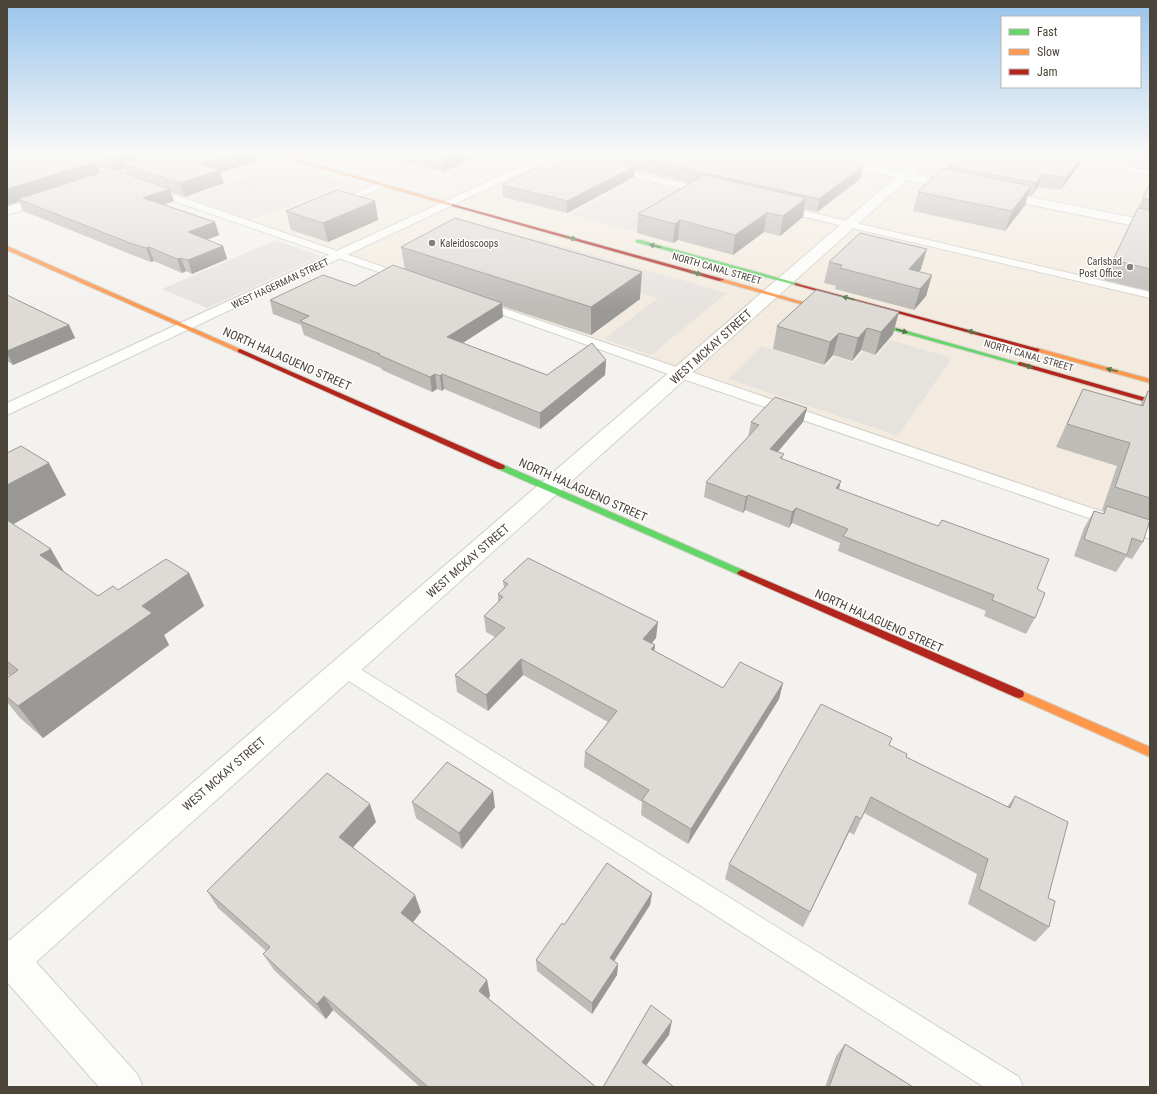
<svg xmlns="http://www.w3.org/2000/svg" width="1157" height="1094" font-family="'Roboto Condensed',sans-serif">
<rect width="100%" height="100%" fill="#f4f2ee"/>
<path fill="#f3ebdf" d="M52,155H1150V534L246,223Z"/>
<g fill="#e6e3df">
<path d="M1095,155H1150V172L1091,161Z"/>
<path d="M282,165L345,183L251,220L187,198Z"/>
<path d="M637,178L699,193L637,232L570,215Z"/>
<path d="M531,237L727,293L651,355L604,339L658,298L504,252Z"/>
<path d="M276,240L321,256L207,308L162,289Z"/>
<path d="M890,340L952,358L898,436L728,379L761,346L826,367L835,357L853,363L863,352L877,356Z"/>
</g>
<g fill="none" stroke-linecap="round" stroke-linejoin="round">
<g stroke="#d2d0cb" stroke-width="2">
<g id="lane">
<path d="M547,155H562L595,165L591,167Z"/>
<path d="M1046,155H1065L1150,171V175Z"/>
<path d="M611,168L706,188L710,191L706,194L611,172Z"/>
<path d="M381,182L384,183V187L340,205L337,206L333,203Z"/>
<path d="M151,187L407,275L408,277L407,279H399L148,192V188Z"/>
<path d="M783,206L1150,292V298L780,211V207Z"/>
<path d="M482,301L1150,528V539L677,377L478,306L477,304L478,302Z"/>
<path d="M345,662L352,664L1019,1077L1023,1087H984L338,674L336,669L338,664Z"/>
</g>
</g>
<g stroke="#d2d0cb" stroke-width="2">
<g id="street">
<path d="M545,155H559L7,415V403Z"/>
<path d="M798,155H820L902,172L921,155H933L913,174L959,184L965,187L959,190L907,180L36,962L137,1074L143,1087H99L7,982V939L10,940L896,177L803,158Z"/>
<path d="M996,190L1150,221V229L992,197L990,194L992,191Z"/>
<path d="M50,193L54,194L56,197L54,200L7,215V207Z"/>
</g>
</g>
<g stroke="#d3cfc5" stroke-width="2">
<g id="fast">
<path d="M636,240H640L800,284L795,285L636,242Z"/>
<path d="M864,320H868L1023,364L1022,365H1018L864,322Z"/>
<path d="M498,465H504L745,571L747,573L745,575H739L498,469L497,467Z"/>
</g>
</g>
<g stroke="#d3cfc5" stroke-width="2">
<g id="slow">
<path d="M276,155H284L456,205L452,206Z"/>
<path d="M7,246L242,350L243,351L240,353L238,352L7,250Z"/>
<path d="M719,279H723L834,311L829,312L719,281Z"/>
<path d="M1037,348L1150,379V383L1035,351V349Z"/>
<path d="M1019,690L1150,747V757L1015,697L1014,694L1015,691Z"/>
</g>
</g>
<g stroke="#d3cfc5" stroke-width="2">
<g id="jam">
<path d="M452,204L723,279L724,280L719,281L452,206Z"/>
<path d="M795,283L1039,349L1040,350L1037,352L1035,351L795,285Z"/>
<path d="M240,349L504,465L505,467L504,469H498L238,352V350Z"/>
<path d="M1020,362L1150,399V403L1018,365V363Z"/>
<path d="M742,570L1023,691L1024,694L1023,697L1019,698L1015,697L739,575L737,573L739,571Z"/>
</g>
</g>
<use href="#lane" fill="#fdfdfc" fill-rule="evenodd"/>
<use href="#street" fill="#fdfdfc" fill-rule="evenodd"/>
<use href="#fast" fill="#63d668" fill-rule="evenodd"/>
<use href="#slow" fill="#ff974d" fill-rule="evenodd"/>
<use href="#jam" fill="#b3261e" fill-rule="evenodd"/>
</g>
<g fill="#bfbcb8" fill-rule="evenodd">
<path d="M7,155H271L220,173L224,183L185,197L171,192L174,201L164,204L215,222L219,235L207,240L223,246L227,259L192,274L186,271L182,273L154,261L151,262L135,256L23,211L19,202L8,205L7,204ZM97,166L109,170L100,173ZM125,168L127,174L116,170H117Z"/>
<path d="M353,155H481L443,172L385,157L375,161Z"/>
<path d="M592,155H864L857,161L849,159L848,163L860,179L817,212L804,209L803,217L780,236L764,232L733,255L678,240L673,243L637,233L638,214L690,183L635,170L634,177L567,213L503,197L502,185L550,170L592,156Z"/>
<path d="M1081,163L1061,190L1038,187L1031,196L1028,195L1025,205L1005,231L913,211L918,192L947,169L948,166Z"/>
<path d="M1150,183V291L1104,280Z"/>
<path d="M375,201L378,220L328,242L291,230L286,211Z"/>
<path d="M401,247L640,299L591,335L502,306L503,317L462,343L547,375L606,360L605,375L540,429L444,389L442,391L437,389L432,392L382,370L381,368L304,335L301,325L273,314L270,300L355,286L405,270Z"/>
<path d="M829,262L921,269L919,272L932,275L926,296L914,310L835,289L836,286L824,283Z"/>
<path d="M816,290L893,334L875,355L861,350L852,361L833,355L824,365L773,349L777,326Z"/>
<path d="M7,295L69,325L75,338L13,365L7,361Z"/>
<path d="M1083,389L1140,405L1148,391L1150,392V526L1148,525L1143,542L1132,559L1126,557L1116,572L1074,556L1084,528L1094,511L1103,514L1104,511L1102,510L1117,466L1056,447L1072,412Z"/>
<path d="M807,408L803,422L778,452L784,454L782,459L839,489L1037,589L1035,618L1026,634L984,616L986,611L838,551L840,543L792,523L789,528L745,510L743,513L704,497L706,482L748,437L751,422Z"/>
<path d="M7,453L66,495L13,524L65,573L98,596L118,590L189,573L204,606L164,635L169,645L43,738L20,718L7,702V678L10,676L7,673Z"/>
<path d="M503,581L656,638L652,643L655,645L654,651L723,688L783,683L779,699L688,844L641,815L642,802L584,767L585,752L608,722L523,675L488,711L457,692L455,675L495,637L486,632L484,616L498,602V594L504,588Z"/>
<path d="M889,745L906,757L1007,807L1015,796L1048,898L1049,927L1035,942L968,904L977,874L864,813L854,835L849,832L803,927L725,879L729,864Z"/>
<path d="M412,802L495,807L462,849L416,818Z"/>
<path d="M376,822L353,847L421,912L413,922L487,980L490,996L488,998L596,1087H420L333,1010L326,1019L274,970L263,954L266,951L218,908L207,891Z"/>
<path d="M652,893L650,905L614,961L618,964L617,975L592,1014L537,971L536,960L564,925Z"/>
<path d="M845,1044L913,1087H825L836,1056Z"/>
</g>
<g fill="#9b9996">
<path d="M117,155H163L123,164L125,168L113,172L108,158Z"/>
<path d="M229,155H271L220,173L224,183L185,197L180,183L201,164Z"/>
<path d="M374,155H385V157L375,161Z"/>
<path d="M450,155H481L443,172L441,159Z"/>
<path d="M858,155H864L857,161Z"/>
<path d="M1083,155H1084L1081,163L1061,190L1066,178Z"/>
<path d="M850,156L847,169L842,162Z"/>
<path d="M96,162L101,175L18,199L19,202L8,205L7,202V189Z"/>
<path d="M635,166L634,177L567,213V201Z"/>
<path d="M863,166L860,179L817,212L819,199Z"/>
<path d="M1043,174L1038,187L1031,196L1036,183Z"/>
<path d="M1031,186L1025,205L1005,231L1012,211Z"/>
<path d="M170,189L174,201L148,210L143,198Z"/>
<path d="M806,198L803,217L780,236L783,216Z"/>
<path d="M375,201L378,220L328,242L323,223Z"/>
<path d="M767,213L764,232L733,255L735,235Z"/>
<path d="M680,220L678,240L673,243L675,224Z"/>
<path d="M215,222L219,235L192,245L188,232Z"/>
<path d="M223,246L227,259L192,274L188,260Z"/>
<path d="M149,247L154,261L151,262L146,248Z"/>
<path d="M927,249L921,269L907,285L909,269Z"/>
<path d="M181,258L186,271L182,273L177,259Z"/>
<path d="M642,272L640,299L591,335V307Z"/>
<path d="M932,275L926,296L914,310L920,289Z"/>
<path d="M502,303L503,317L449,352L447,337Z"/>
<path d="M899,312L893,334L875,355L881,332Z"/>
<path d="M69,325L75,338L13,365L7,353V351Z"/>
<path d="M867,328L861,350L852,361L858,338Z"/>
<path d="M839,333L833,355L824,365L830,342Z"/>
<path d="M606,360L605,375L540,429V413Z"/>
<path d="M435,374L437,389L432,392L430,377Z"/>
<path d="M442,374L444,389L442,391L440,376Z"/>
<path d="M807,408L803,422L767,464L770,449Z"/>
<path d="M49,463L66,495L10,526L7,537V485Z"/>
<path d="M841,481L837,496L836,488Z"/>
<path d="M748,495L745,510L743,513L746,497Z"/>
<path d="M796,508L792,523L789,528L792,512Z"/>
<path d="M51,549L70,582L40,555Z"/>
<path d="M189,573L204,606L164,635L169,645L43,738L18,706L142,606Z"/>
<path d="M658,622L656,638L642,655L643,639Z"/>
<path d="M655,645L653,662L651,649Z"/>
<path d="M521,659L523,675L488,711L486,695Z"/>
<path d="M783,683L779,699L688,844L691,829Z"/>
<path d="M493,791L495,807L462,849L459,833Z"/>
<path d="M370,804L376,822L347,854L339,837Z"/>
<path d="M856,816L849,832L803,927L810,912Z"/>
<path d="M652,893L650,905L609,969L610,958Z"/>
<path d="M415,895L421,912L407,930L401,913Z"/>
<path d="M618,964L617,975L592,1014V1003Z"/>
<path d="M487,980L490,996L483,1006L479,991Z"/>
<path d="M324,996L333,1010L326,1019L317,1004Z"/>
<path d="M672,1021L669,1035L639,1075L642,1062Z"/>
</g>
<g fill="#dedbd6" stroke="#9b9996">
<path d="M7,155H77L96,162L7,189Z"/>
<path d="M99,155H117L108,158Z"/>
<path d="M150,155H229L201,164L220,170L180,183L123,164Z"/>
<path d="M427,155H450L441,159Z"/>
<path d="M580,155H590L635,166L567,201L502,185L539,167L550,170Z"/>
<path d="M626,155H847L850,156L842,162L863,166L819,199Z"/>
<path d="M960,155H1083L1066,178L1043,174L1036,183L948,166Z"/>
<path d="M942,168L1031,186L1012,211L918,192Z"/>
<path d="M112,169L170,189L143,198L215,222L188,232L223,246L188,260L181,258L177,259L149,247L146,248L130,243L18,199Z"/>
<path d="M704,175L806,198L783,216L767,213L735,235L680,220L675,224L638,214Z"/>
<path d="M1150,183V200L1143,198Z"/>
<path d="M337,190L375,201L323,223L286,211Z"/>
<path d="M1138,208L1150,210V269L1113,260Z"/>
<path d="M455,218L642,272L591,307L401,247Z"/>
<path d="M860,233L927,249L909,269L932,275L920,289L840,268L842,265L829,262Z"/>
<path d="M393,265L502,303L447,337L547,375L592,343L606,360L540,413L442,374L440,376L435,374L430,377L379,355L380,354L300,321L309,316L270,300L323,275L355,286Z"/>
<path d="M816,290L899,312L881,332L867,328L858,338L839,333L830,342L777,326Z"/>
<path d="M7,295L69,325L7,351Z"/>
<path d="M1083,389L1143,406L1148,391L1150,392V498L1115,487L1130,443L1067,424Z"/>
<path d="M775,397L807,408L770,449L784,454L780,458L841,481L836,488L938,526L942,520L1049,559L1037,589L1045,593L1035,618L992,600L994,595L843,536L848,529L796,508L792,512L748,495L746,497L706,482L759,425L751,422Z"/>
<path d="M21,446L49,463L7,485V453Z"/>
<path d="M1107,506L1150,520L1143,542L1132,538L1127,555L1084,539L1094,511L1104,514Z"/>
<path d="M7,520L51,549L40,555L98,596L113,586L118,590L166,559L189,573L142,606L152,613L18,706L7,697V678L18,670L7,661Z"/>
<path d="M528,558L658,622L643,639L655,645L651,649L723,688L740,662L783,683L691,829L642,800L649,790L585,752L617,711L521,659L486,695L455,675L505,628L484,616L503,597L498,594L508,584L503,581Z"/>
<path d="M821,704L892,738L889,745L907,754L906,757L1010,808L1015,796L1068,822L1048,898L1055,901L1049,927L979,889L988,859L871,797L861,819L856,816L810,912L729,864Z"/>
<path d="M447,762L493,791L459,833L412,802Z"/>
<path d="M327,773L370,804L339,837L415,895L401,913L487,980L479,991L596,1087H428L324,996L317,1004L263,954L270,947L207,891Z"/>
<path d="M607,863L652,893L610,958L618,964L592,1003L536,960L562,923L564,925Z"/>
<path d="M651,1005L672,1021L642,1062L674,1087H603Z"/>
<path d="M845,1044L913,1087H829Z"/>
</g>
<defs><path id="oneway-solid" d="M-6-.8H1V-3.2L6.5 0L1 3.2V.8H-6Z"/></defs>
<g fill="#537749">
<use href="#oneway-solid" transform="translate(571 238) rotate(16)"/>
<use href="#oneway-solid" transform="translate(655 246) rotate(-165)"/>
<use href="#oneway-solid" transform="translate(696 273) rotate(16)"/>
<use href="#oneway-solid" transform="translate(848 298) rotate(-165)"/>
<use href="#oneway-solid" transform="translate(902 331) rotate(16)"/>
<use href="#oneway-solid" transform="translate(973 332) rotate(-165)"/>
<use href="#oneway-solid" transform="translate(1027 366) rotate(16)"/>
<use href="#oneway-solid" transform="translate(1112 370) rotate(-165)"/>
</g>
<linearGradient id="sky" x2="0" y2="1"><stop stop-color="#98c4ec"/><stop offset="0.5" stop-color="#faf9f7"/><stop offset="1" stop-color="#faf9f7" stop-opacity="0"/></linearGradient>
<rect width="1157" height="309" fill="url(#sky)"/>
<g fill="#868178" stroke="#fff" stroke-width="1.5">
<circle cx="432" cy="243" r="4"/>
<circle cx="1130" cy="267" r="4"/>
</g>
<g text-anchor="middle" stroke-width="3" stroke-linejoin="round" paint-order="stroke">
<g font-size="10" fill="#4b4439" stroke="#fff" text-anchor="start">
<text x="440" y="247">Kaleidoscoops</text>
<text x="1122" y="265" text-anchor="end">Carlsbad<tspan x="1122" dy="12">Post Office</tspan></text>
</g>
<g font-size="10" fill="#4b4439" stroke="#fff">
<text transform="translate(717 268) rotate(16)" y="4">NORTH CANAL STREET</text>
<text transform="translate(280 283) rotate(-25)" y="4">WEST HAGERMAN STREET</text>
<text transform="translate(1029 355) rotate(16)" y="4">NORTH CANAL STREET</text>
</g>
<g font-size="12" fill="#4b4439" stroke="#fff">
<text transform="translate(711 347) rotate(-42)" y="4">WEST MCKAY STREET</text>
<text transform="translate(287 359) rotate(24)" y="4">NORTH HALAGUENO STREET</text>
<text transform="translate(583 490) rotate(24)" y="4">NORTH HALAGUENO STREET</text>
<text transform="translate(468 561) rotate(-41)" y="4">WEST MCKAY STREET</text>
<text transform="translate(879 621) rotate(24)" y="4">NORTH HALAGUENO STREET</text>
<text transform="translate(224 774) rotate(-41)" y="4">WEST MCKAY STREET</text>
</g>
</g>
<rect width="1157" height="1094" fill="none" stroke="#4b4439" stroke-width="16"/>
<rect x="1001" y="16" width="140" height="72" fill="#ffffff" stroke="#b7b4b0"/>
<rect x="1009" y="29" width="20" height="6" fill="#63d668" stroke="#b7b4b0"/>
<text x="1037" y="36" font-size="12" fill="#4b4439">Fast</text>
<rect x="1009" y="49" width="20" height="6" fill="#ff974d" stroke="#b7b4b0"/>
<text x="1037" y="56" font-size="12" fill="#4b4439">Slow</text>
<rect x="1009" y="69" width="20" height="6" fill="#b3261e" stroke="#b7b4b0"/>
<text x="1037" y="76" font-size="12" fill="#4b4439">Jam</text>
</svg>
